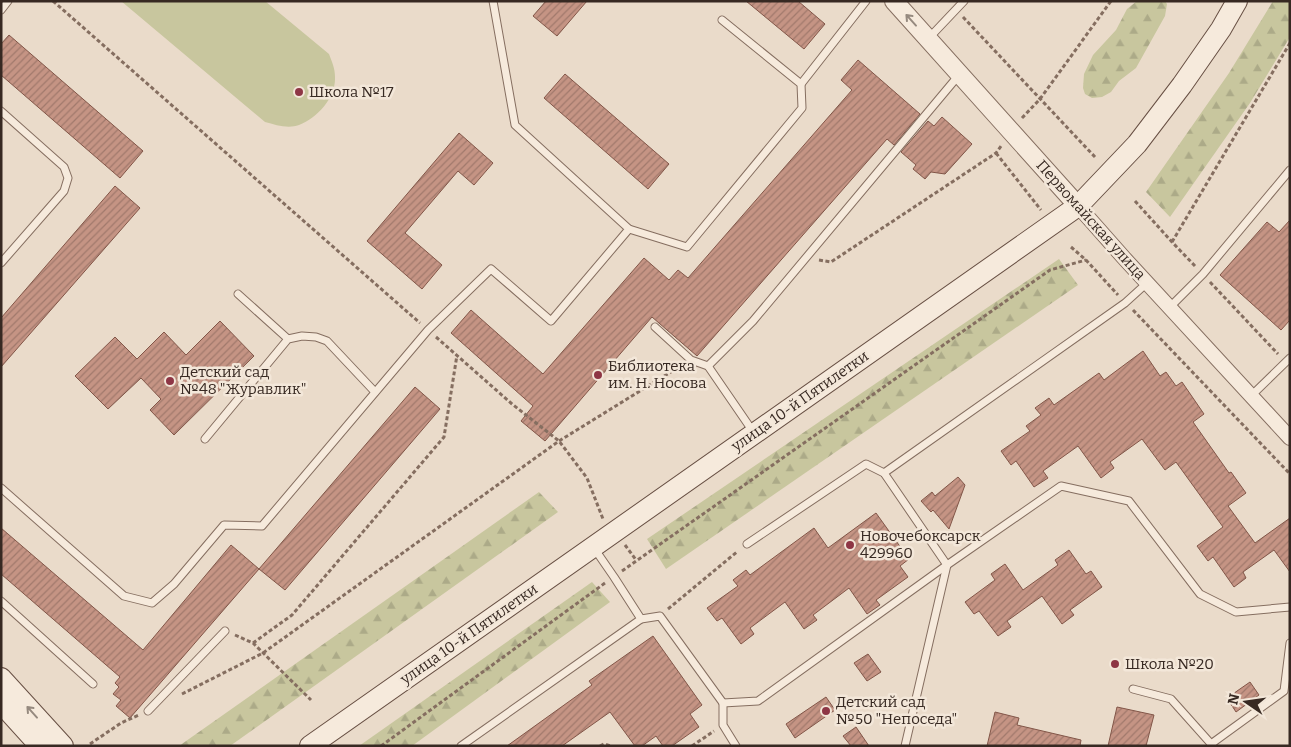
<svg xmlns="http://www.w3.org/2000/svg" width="1291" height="747" font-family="Bitter,serif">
<defs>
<pattern id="forest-firs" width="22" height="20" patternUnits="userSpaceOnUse" patternTransform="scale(1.25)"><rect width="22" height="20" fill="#c8c69e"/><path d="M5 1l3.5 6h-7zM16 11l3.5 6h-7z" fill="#acaa88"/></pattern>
<pattern id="building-hatch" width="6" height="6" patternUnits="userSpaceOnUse" patternTransform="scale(1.25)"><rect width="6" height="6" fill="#c59484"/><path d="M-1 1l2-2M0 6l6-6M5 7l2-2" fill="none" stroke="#a1796c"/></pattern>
</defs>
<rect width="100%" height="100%" fill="#eadbca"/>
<path fill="#c8c69e" d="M121,1H265L329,54C332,62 335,68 335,77C336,97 318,118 299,125C288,129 276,125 265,122Z"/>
<g fill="url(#forest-firs)">
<path d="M1137,1H1165L1167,4L1165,16L1136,68L1119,81L1111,92L1102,97L1092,98L1085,94L1083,88L1084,74L1093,55L1116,30L1127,9Z"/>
<path d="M1273,1H1290V37L1250,103L1170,217L1146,192L1229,73Z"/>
<path d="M1059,259L1078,285L666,569L647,539Z"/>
<path d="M539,492L558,512L230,746H179Z"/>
<path d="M592,582L610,602L412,746H359Z"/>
</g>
<g fill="url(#building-hatch)" stroke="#825648">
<path d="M546,1H587L557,36L533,16Z"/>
<path d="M746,1H798L825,24L804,49Z"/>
<path d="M9,35L143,151L120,178L1,75V44Z"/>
<path d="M858,60L920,114L894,145L887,139L697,356L652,317L545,441L521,421L533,406L451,333L471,310L543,374L644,258L669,280L678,270L688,278L852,90L841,80Z"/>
<path d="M565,74L669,164L648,189L544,98Z"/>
<path d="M942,117L972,144L945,174L931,172L925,179L913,169L916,165L901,152L928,121L934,126Z"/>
<path d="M459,133L493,163L474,185L458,171L405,233L442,265L422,289L367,241Z"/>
<path d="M115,186L140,208L1,367V318Z"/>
<path d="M1290,220V320L1281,330L1220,275L1267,222L1279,232Z"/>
<path d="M220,321L254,356L174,435L150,410L161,399L141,378L108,409L75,376L115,337L137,359L164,332L186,355Z"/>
<path d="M1143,351L1160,376L1166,372L1176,386L1182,382L1204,414L1193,422L1229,473L1231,472L1246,493L1228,506L1255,543L1290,518V572L1274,550L1243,572L1246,578L1234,587L1213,557L1208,561L1197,546L1223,527L1176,462L1165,470L1142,439L1110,462L1114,468L1101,478L1078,446L1043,471L1048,478L1034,487L1016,461L1011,465L1001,451L1030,431L1026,426L1041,415L1035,408L1049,398L1054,405L1099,373L1104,380Z"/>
<path d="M415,387L440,409L285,590L259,569Z"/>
<path d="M958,477L965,485L949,529L933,510L931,512L921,501L932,492L935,496Z"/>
<path d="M876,513L909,559L900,566L908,577L876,600L880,605L867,614L849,588L813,615L817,620L804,629L785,602L750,628L754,634L741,644L722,618L717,621L707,608L738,586L733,580L746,570L750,575L814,528L828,548Z"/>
<path d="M1,528L143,650L231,545L259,569L130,718L116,706L121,700L113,694L119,687L115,683L120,677L1,574Z"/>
<path d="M1069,550L1086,574L1091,571L1102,587L1070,610L1074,615L1062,624L1042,596L1007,621L1011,627L998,636L979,611L974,614L965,602L995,580L991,574L1005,564L1023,590L1058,565L1055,560Z"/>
<path d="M653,636L702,705L690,714L699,727L672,746H663L656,736L642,746H635L610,712L562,746H507L592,685L589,681Z"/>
<path d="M868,654L881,672L867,681L854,663Z"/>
<path d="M1250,682L1259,695L1236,712L1227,698Z"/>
<path d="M826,697L835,710L795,738L786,724Z"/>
<path d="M1117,707L1154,715L1146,746H1108Z"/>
<path d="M995,712L1019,718L1017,725L1081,740L1080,746H987Z"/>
<path d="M856,727L869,746H851L843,736Z"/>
</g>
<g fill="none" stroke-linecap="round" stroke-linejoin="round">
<g stroke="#856e60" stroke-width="9">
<g id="service">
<path d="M1,10L8,1"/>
<path d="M928,39L964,1"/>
<path d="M801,84L866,1"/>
<path d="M1,111L64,167L68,178L64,191L1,263"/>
<path d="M629,229L687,247L802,108L801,84L722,20"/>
<path d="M238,294L288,339"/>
<path d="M1170,307L1203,274L1290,170"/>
<path d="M655,327L691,360L708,366L754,433"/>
<path d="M708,366L753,321L959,75"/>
<path d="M1251,396L1290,358"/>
<path d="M205,439L288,339L302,336L316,337L327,341L375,392"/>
<path d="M884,473L1125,303L1147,283"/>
<path d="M1,488L124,596L152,603L174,584L224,525L262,526L428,330L491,269L551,321L629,229L515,125L493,1"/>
<path d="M747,544L866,464L884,473L947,565L905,746"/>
<path d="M1,601L93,684"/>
<path d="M641,619L660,616L723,703L758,701L947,565L1061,486L1129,501L1200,594L1236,612L1290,607"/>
<path d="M1133,689L1171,699L1213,746"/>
<path d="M723,703V725L736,746"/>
<path d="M148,711L225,631"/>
<path d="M1211,744L1284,691L1290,643"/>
<path d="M461,746L641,619L614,577L594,548"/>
</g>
</g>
<g stroke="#856e60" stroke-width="16">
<path id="minor" d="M1078,206L1124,258L1290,438"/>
</g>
<g stroke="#856e60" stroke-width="20">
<path id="tertiary" d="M894,1L1078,206"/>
</g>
<g stroke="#674f43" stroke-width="22">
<g id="secondary">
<path d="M1,678L63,746"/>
<path d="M1,703L40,746"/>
<path d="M310,746L1078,206L1137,144L1182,85L1221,29L1237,1"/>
</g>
</g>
<g stroke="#856e60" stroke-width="3" stroke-dasharray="4 2.5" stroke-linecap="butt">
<path d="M53,1L420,323"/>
<path d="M963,17L1095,157"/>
<path d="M1022,118L1040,99L1111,1"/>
<path d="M996,153L1041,210"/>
<path d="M1135,201L1172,242L1195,266"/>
<path d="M1172,242L1290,43"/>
<path d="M1071,247L1086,260L1118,295"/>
<path d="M819,260L831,262L996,153L1001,146"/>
<path d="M1210,282L1278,354"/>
<path d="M1133,310L1290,474"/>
<path d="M436,337L512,404L559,441L587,478L603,519"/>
<path d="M625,545L636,560"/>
<path d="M622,571L1050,270L1086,260"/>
<path d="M668,609L738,551"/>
<path d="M235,635L253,643L311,700"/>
<path d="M253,643L292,615L444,437L457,355"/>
<path d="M182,694L263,653L559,441L682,365"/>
<path d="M90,744L121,723L139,715"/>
<path d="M381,746L605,583"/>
<path d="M600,746L604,744L611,746"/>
<path d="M692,746L714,731"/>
</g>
<use href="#service" stroke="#f6eadc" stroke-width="7"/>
<use href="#minor" stroke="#f6eadc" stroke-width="14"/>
<use href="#tertiary" stroke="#f6eadc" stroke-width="18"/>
<use href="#secondary" stroke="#f6eadc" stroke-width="20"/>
</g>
<defs><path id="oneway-shaft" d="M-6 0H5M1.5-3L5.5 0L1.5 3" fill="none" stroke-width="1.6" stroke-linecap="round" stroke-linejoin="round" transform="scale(1.25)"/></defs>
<g stroke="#968a7f">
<use href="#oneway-shaft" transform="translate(911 20) rotate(-132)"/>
<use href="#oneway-shaft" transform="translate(32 712) rotate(-132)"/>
</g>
<g fill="#8e3645" stroke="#f3e7d9" stroke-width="2">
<circle cx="299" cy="92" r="5"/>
<circle cx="598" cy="375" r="5"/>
<circle cx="170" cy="381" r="5"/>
<circle cx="850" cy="545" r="5"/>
<circle cx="1115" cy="664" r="5"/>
<circle cx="826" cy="711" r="5"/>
</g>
<g text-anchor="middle" stroke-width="5" stroke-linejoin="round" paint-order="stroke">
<g font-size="15" fill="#372922" stroke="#f3e7d9" text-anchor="start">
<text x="309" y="97">Школа №17</text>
<text x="608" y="371">Библиотека<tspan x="608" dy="17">им. Н. Носова</tspan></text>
<text x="180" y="377">Детский сад<tspan x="180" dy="17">№48 "Журавлик"</tspan></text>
<text x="860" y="541">Новочебоксарск<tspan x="860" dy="17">429960</tspan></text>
<text x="1125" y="669">Школа №20</text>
<text x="836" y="707">Детский сад<tspan x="836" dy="17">№50 "Непоседа"</tspan></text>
</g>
<g font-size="15" fill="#372922" stroke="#f3e7d9">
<text transform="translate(1091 220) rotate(48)" y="5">Первомайская улица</text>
<text transform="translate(800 401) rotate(-35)" y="5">улица 10-й Пятилетки</text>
<text transform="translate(469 634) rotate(-35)" y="5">улица 10-й Пятилетки</text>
</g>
</g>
<rect width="1291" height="747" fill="none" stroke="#372922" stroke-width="5"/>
<g transform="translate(1246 702) rotate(283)" stroke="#f3e7d9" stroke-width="4" paint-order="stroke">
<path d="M0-4L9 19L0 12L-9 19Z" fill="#372922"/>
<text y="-8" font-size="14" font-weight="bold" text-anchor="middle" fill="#372922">N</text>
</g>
</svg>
